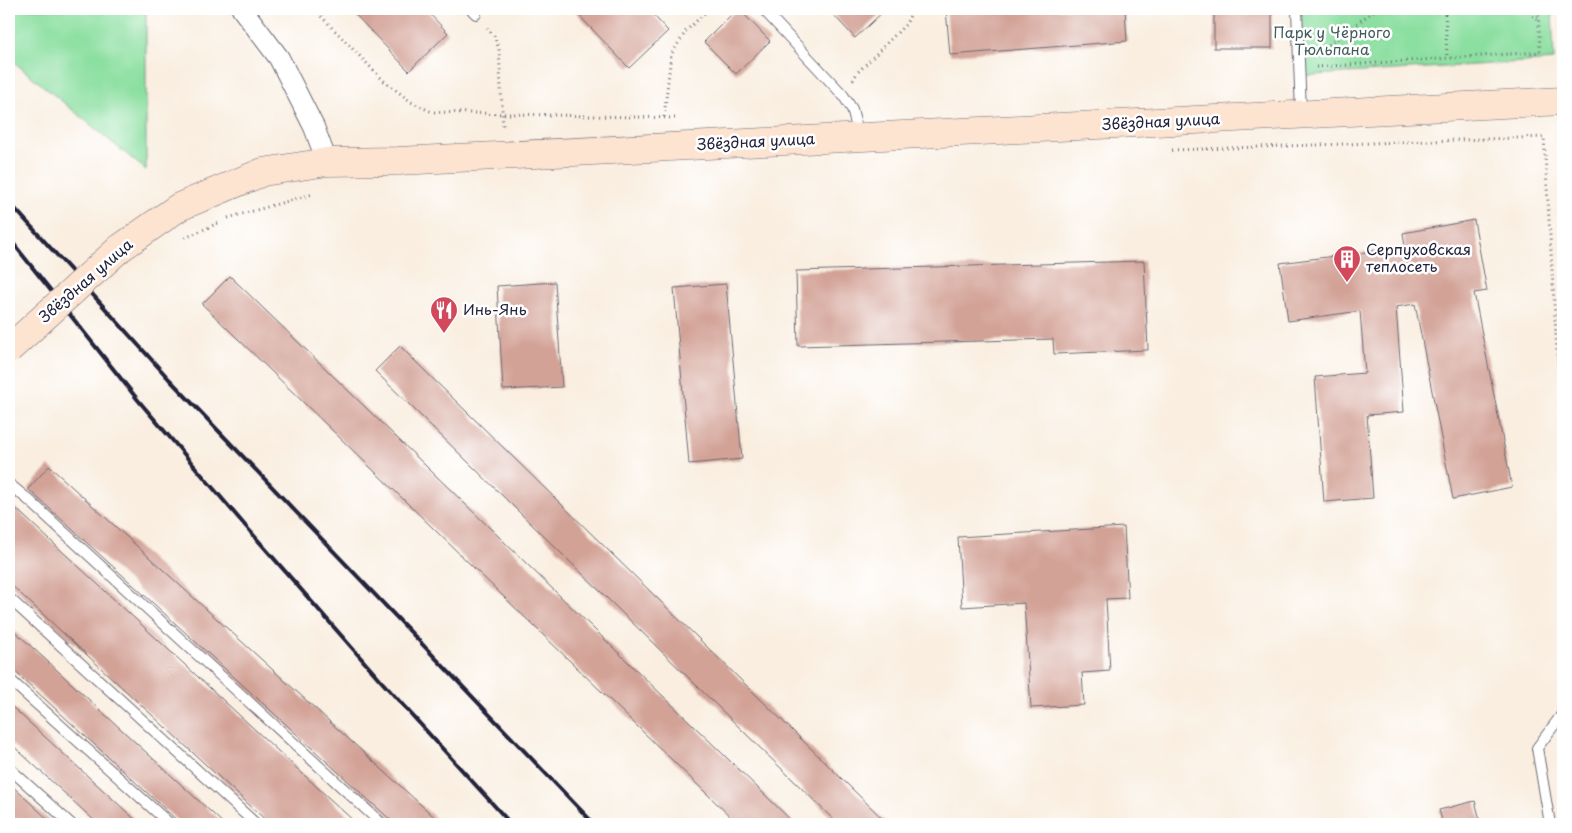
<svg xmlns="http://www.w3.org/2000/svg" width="1572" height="833" font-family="'Playpen Sans',sans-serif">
<rect width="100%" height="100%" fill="#fff"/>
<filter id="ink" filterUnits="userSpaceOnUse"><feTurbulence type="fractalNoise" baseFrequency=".02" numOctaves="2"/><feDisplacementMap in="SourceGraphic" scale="10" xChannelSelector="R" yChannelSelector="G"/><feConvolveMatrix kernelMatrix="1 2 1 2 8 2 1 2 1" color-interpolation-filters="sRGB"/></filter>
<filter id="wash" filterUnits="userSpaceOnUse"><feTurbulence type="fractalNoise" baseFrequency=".0096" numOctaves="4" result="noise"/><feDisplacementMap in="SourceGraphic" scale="20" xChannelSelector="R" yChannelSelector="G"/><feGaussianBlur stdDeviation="1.12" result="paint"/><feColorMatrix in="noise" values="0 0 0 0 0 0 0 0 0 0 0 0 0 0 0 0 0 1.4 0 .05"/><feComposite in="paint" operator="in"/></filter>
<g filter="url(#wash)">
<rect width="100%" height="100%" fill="#f9eee0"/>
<g fill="#8bdfa0" stroke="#56806e">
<path d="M9,9H146V170L9,58Z"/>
<path d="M1297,9H1552L1554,60L1299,76Z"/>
</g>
<g id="blocks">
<g fill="#d3a296">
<path d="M350,9H425L448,33L409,71Z"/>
<path d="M573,9H648L668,31L629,68Z"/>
<path d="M737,9H739L770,41L736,74L704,42Z"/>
<path d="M828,9H886L855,38Z"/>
<path d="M946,9H1125L1127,41L950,55Z"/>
<rect x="1214" y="9" width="58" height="39"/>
<path d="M1474,220L1487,291L1474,293L1512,487L1453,499L1415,304L1396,307L1404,412L1367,415L1373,498L1324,502L1315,377L1365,373L1360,311L1288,321L1280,263L1405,247L1403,233Z"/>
<path d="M1144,261L1148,350L1054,354L1053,339L798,346L796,271Z"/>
<path d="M230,276L462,501L795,824H738L202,304Z"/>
<path d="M555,282L562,387L503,390L497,286Z"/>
<path d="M726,284L742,459L689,464L674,288Z"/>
<path d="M400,346L421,367L888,824H838L375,371Z"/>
<path d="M49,466L442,824H395L28,489Z"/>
<path d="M11,504L357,824H270L9,583V507Z"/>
<path d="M1124,527L1128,598L1106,599L1110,671L1082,673L1084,705L1031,708L1024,603L962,607L958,537Z"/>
<path d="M9,626L224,824H181L9,666Z"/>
<path d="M9,704L140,824H98L9,742Z"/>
<path d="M9,783L53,824H9Z"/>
<path d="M1475,801L1481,824H1443L1439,810Z"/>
</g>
</g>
</g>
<g filter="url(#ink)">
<use href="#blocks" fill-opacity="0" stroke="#6d6975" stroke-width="1"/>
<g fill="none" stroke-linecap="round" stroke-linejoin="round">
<g stroke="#6d6975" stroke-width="12">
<g id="lane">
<path d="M471,9L476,14"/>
<path d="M763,9L843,95L852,109L859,136"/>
<path d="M1297,9L1301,113"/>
<path d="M9,484L30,501L382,824"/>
<path d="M9,598L256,824"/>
<path d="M9,679L170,824"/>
<path d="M9,768L71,824"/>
<path d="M1550,824L1537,748L1563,713"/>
</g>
</g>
<g stroke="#6d6975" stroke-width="22">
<path id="street" d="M242,9L279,58L314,127L327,162"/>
</g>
<g stroke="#6d6975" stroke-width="29">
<path id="secondary" d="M119,249L179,207L263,172L327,162L398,161L1563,101"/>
</g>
<g stroke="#6d6975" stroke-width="3" stroke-dasharray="1 4" stroke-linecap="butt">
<path d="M314,9L383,80L411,102L432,112L675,118"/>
<path d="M1445,9L1447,59"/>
<path d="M1525,9L1538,20"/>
<path d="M487,28L494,36L499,49L503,128"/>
<path d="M1317,54L1376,9"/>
<path d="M1316,67L1540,52L1538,9"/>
<path d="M853,80L857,73L906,24L913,9"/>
<path d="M664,117L671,55L686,31L709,9"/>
<path d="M1172,150L1544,137L1563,451"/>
<path d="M228,218L313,194"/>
<path d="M185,238L218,223"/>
</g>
<use href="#lane" stroke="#fff" stroke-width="10"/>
<use href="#street" stroke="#fff" stroke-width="20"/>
<use href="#secondary" stroke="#fde4d1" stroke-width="28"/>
<g stroke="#22223b" stroke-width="4">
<path d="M9,202L169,379L594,824"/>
<path d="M9,238L138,400L242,522L381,681L511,824"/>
</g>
<g stroke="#6d6975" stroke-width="29" stroke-linecap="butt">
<path id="secondary-bridge" d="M9,349L119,249"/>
</g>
<use href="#secondary-bridge" stroke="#fde4d1" stroke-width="28"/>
</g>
</g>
<defs>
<g id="building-pin" transform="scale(1.4375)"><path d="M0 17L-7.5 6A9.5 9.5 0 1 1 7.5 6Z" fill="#d1495b" stroke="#fff"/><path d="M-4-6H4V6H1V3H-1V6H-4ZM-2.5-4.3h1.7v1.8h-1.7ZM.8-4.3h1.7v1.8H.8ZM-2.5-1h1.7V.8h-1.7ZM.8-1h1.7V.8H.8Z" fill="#fff"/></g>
<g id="restaurant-pin" transform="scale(1.4375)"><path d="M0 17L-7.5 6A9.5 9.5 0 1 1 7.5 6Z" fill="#d1495b" stroke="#fff"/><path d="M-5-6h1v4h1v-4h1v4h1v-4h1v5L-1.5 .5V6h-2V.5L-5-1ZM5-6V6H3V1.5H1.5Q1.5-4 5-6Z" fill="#fff"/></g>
</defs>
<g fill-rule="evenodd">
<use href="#building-pin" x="1347" y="259"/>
<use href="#restaurant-pin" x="444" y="310"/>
</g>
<g text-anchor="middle" stroke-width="5" stroke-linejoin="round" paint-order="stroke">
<g font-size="15" fill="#425b59" stroke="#fff">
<text x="1332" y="38">Парк у Чёрного<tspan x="1332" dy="17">Тюльпана</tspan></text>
</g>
<g font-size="15" fill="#22223b" stroke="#fff">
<text transform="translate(1161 122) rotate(-3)" y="5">Звёздная улица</text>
<text transform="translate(756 142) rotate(-3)" y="5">Звёздная улица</text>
<text transform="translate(86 281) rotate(-41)" y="5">Звёздная улица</text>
</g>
<g font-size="15" fill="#22223b" stroke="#fff" text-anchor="start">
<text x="1366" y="255">Серпуховская<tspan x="1366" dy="17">теплосеть</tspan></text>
<text x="463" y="315">Инь-Янь</text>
</g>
</g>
<rect width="1572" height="833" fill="none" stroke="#fff" stroke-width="30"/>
</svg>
